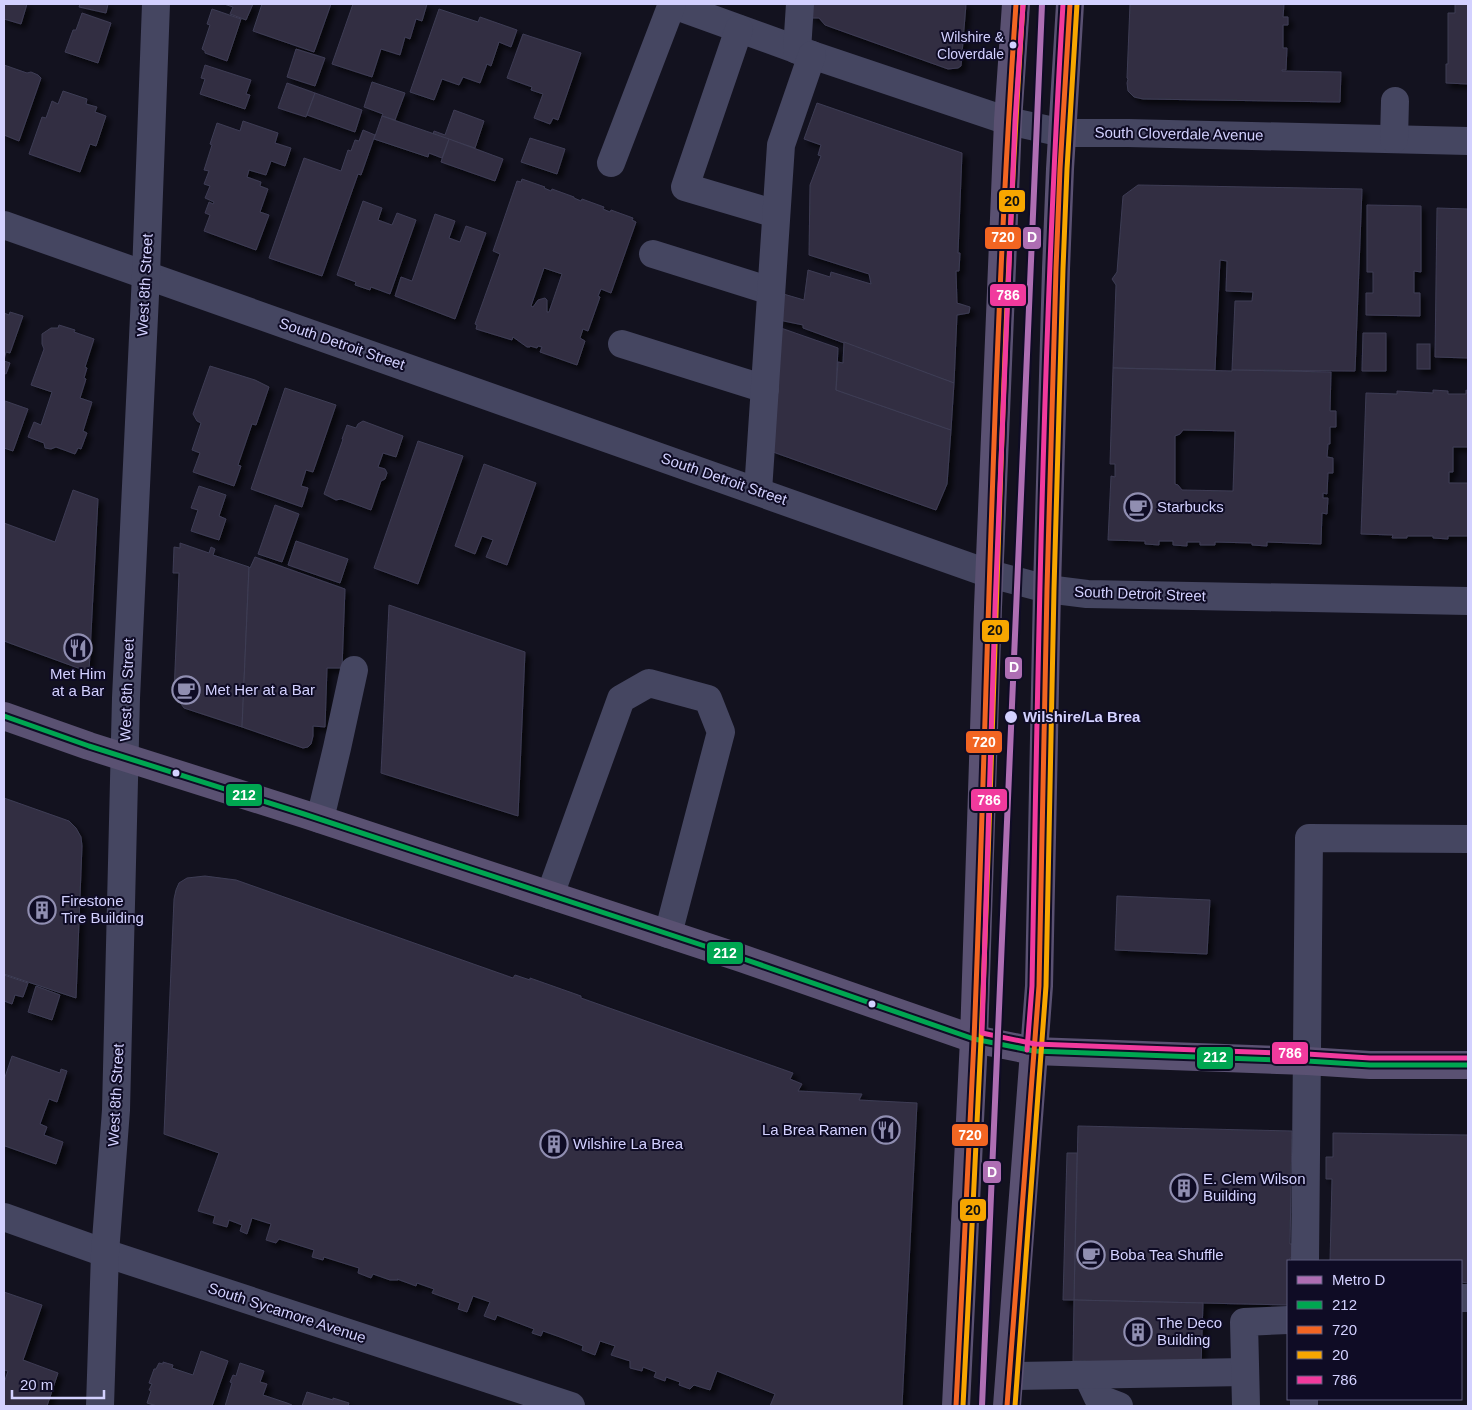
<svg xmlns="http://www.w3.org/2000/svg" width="1472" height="1410" font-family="Helvetica,sans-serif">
<defs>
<filter id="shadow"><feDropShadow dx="4.5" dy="4.5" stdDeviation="2.5" flood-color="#0009"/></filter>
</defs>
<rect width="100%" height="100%" fill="#13121f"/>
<g fill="#312f42" stroke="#3e3c54" fill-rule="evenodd" filter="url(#shadow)">
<path d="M4,4H27L21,24L4,19Z"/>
<path d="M80,4H108L106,13L79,7Z"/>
<path d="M224,4H253L246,20L230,14L233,7Z"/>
<path d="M262,4H331L314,52L253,31Z"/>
<path d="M353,4H427L422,21L416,19L410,39L405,37L400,55L381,49L372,77L332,64Z"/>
<path d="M812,4H966L961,66L958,68L948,69L825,25L819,18H811Z"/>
<path d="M1130,4H1284L1283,17H1288V25H1283V48H1287L1286,70H1282V71L1341,72L1340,102L1143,99L1134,97L1128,91L1127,83L1128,79L1127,78Z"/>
<path d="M1455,4H1468V85V84L1446,83V64H1448V13H1455Z"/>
<path d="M212,9L241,19L227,61L205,53V51L202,49L210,25L207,24Z"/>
<path d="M439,9L478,22L480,17L517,30L511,47L499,42L491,66L487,64L480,83L463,77L459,85L442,79L434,100L410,92Z"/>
<path d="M82,13L111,23L98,63L65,52L73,30H76Z"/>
<path d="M523,34L581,53L558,120L553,118L550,124L534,118L543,94L531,90L532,87L507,78Z"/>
<path d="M296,49L325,58L315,86L287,77Z"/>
<path d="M4,65L27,73L31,72L38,75L41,78L19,141L4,135Z"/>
<path d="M205,65L251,80L246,94L250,95L245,109L200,94L205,79L201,78Z"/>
<path d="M372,82L405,93L395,120L382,116L383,114L364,107Z"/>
<path d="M287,83L315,93L306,117L278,108Z"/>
<path d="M63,91L87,99L86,104L97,107L95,112L106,116L96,146L90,144L80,172L29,154L42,117L46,118L52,101L58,104Z"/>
<path d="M315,93L362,110L355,132L307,115Z"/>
<path d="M817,103L962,153L958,253H960L959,271H956L957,303L970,307L969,313L957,315L954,383L803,328V325L779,320L780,293L804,300L808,270L830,277L831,272L871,284L869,274L809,255L810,185L821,156L818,155L821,145L804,139Z"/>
<path d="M454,110L484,121L475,148L433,134L434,131L445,135Z"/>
<path d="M382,116L449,139L442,158L429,153L428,157L374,139Z"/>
<path d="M243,121L278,133L275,143L291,148L285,166L271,161L266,175L249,170L247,177L261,182L260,186L268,189L260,212L269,215L256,250L204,231L210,215L205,213L209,202L213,204L214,202L205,198L210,186L204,184L209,171L204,170L212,145L210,144L217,123L240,131Z"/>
<path d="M363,130L375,135L361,175L358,174L322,276L269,258L304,158L341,171L348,150L351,151L355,140L359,141Z"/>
<path d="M530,138L565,149L557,174L521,162Z"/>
<path d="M449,139L503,159L495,181L441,162Z"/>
<path d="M522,179L545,187L544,188L551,191L552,189L574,197V198L581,201L582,199L604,207L603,209L610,212L611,210L633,218L632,220L636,222L611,293L601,289L598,296L600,297L588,331L583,329L580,338L585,341L577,365L540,352L542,347L538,346L537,348L530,346V347H527L513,337L512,340L476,329L477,325L475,324L500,254L493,251L517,181L521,182ZM544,268L562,274L549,312H547V300L545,298L538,300L533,307L531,306Z"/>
<path d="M1138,185L1362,189L1355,371L1232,370L1235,301H1252L1253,292L1226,291L1227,261L1220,260L1215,370L1113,368L1116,285L1112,279L1117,272L1123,196Z"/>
<path d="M363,201L382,208L378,220L392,225L397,213L416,220L390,294L371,287L370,290L355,285L356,282L337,275Z"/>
<path d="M1367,205L1421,206V272L1414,271V293H1420V316L1366,315V293H1373V272H1367Z"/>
<path d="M1437,208L1468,209V358L1435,357Z"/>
<path d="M435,214L455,221L449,238L460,242L466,226L486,233L455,319L395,296L401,277L412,281Z"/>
<path d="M10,312L23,316L10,353L6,352L4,360V313L9,315Z"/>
<path d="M59,325L75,330L74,332L94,339L85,367L87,368L84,378L86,379L80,398L92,402L83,431L87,433L81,449L78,448L75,454L56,447L51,449L45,448L44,443L28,437L34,422L41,425L52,392L31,385L44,349L42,344V334L51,328H58Z"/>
<path d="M778,327L838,348L836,390L951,430L947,484L936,510L773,452Z"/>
<path d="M1363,333H1386V371H1362Z"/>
<path d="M844,342L954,383L951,430L836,390L838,362L843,363Z"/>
<rect x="1417" y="344" width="13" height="25"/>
<path d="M4,361L10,363L6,374L4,373Z"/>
<path d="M210,366L255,380L269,387L256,425L252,424L238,465L241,466L234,486L193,472L200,453L192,450L201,423L197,421L193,414Z"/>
<path d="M1113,368L1232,371V370L1331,372L1330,411H1336V427H1330V444H1328L1327,457L1333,458V473H1328L1327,494L1323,493V498H1328L1327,514L1322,513L1321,544L1267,542V546L1252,545V543L1215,542V545H1200V542H1187V546L1173,545V541H1159V545L1145,544V541L1108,540L1111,476L1115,477V464H1110ZM1183,430L1235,431L1233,491L1182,490L1178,485L1175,484V436L1180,434Z"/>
<path d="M285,388L336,405L313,472L306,470L301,486L308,488L302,507L251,489Z"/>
<path d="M1433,390L1448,391V394H1466V390L1468,391V447H1453V472H1449V483H1468V536H1448V539L1433,538V536H1407V538H1392L1393,535L1361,534L1366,393L1397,394V391L1433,393Z"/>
<path d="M5,401L28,409L13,451L4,448Z"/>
<path d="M363,421L403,436L396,457L383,453L378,467L385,469L387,473L385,479L381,481L371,510L341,499L336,500L324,494L343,439H342L347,425L356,428L358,424Z"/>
<path d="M418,441L463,456L418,584L374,568Z"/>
<path d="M484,464L536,483L507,565L486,557L493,540L482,536L475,554L455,546Z"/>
<path d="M199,486L226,495L219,516L226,519L219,540L191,531L198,510L191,508Z"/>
<path d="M73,490L98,499L89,672L4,641V523L55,542Z"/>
<path d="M275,505L299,514L282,562L258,554Z"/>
<path d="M296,541L348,559L340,583L288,565Z"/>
<path d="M180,543L209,553L211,547L215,549L213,555L249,567L242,727L184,708L174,694L179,573H173L174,547L180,548Z"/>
<path d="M255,557L345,589L342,668H327L325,727L313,726V736L311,744L308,747L303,748L242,727L249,567L250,568Z"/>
<path d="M389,605L525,652L518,816L381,773Z"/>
<path d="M4,798L69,821L76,828L81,837L82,846L76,998L4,974Z"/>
<path d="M205,876L236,880L513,978L515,975L530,980V978L581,996V998L793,1073L790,1079L802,1084L798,1091L862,1094L859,1100L917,1103L902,1406H770L775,1394L717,1371L710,1390L694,1385L690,1389L679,1385L680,1382L666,1377L665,1381L654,1377L656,1372L643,1367L642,1371L630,1368V1361L611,1355L615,1346L600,1341L595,1355L582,1350L583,1346L560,1337L543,1331L541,1336L532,1333L534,1329L497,1315L495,1320L484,1316L490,1302L473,1296L467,1312L458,1309L460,1303L432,1293L434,1289L417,1283L416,1286L397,1279L398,1280H390L373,1274L371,1278L358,1273L359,1268L324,1257L323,1260L312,1257L314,1250L279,1239L276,1243L266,1240L271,1224L252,1218L247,1234L240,1231L242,1225L229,1220L227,1227L213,1223L215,1216L198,1211L219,1153L164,1134L174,899L176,890L179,883L187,878Z"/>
<path d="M1117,896L1210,900L1207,954L1115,950Z"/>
<path d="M4,975L28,983L23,997L15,995L12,1004L4,1001Z"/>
<path d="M36,986L60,995L52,1020L28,1012Z"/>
<path d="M12,1056L60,1073L61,1069L67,1071L57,1102L49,1099L40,1124L47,1127L44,1135L63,1142L56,1164L5,1146L4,1148V1080Z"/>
<path d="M1078,1126L1292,1131L1290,1244H1296L1295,1258H1290V1261H1288V1305L1074,1300Z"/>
<path d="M1333,1133L1468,1135V1283L1461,1282V1261H1330L1332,1179H1326V1157H1333Z"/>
<path d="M1067,1153H1077L1074,1300H1063Z"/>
<path d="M4,1292L42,1305L23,1360L58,1373L47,1406H4V1383L8,1371L4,1370Z"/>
<path d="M1074,1300L1203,1303L1201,1365L1073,1361Z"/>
<path d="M201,1351L228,1361L212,1406H157L147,1403L151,1391L149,1390L152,1384L149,1383L154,1369H156L159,1363L163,1364V1362L173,1365L172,1368L193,1375Z"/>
<path d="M240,1363L264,1371L260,1382L267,1384L263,1395L287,1403L292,1405L291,1406H225L232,1383L230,1382L233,1375L236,1376Z"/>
<path d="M307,1392L333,1400V1398L349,1403L348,1406H302Z"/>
</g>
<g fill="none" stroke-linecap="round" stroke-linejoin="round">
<g stroke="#454661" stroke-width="28">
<path d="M671,4L812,55L1008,121L1063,133H1128L1468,141"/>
<path d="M739,29L685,187L776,214"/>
<path d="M797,50L800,4"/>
<path d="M1394,139L1395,101"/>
<path d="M611,163L672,4"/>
<path d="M4,225L990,574L1047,589L1087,594L1468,601"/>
<path d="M653,254L771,291"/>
<path d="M622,344L765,389"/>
<path d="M758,491L781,145L812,55"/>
<path d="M320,819L337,748L354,670"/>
<path d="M550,895L621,699L649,683L708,699L721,732L668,934"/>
<path d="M4,1217L105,1253L571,1406"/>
<path d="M1305,1261L1309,838L1468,839"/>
<path d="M1461,1298H1468"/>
<path d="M1087,1375L1098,1398L1119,1406"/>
<path d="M1010,1376L1245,1372"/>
<path d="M100,1406L105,1253L116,1110L126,698L146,274L156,4"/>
<path d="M1246,1406L1244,1322L1288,1320"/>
<path d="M1304,1406V1399"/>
</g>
<g stroke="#5a5172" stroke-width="28">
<path d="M4,716L89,746L304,814L741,958L974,1039L1034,1051L1307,1061L1370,1065H1468"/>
<path d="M956,1406L974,1039L988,607L1008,121L1016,4"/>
<path d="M1007,1406L1039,986L1047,589L1056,269L1060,169L1070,4"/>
</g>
<g stroke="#0f0c25" stroke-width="9">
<path id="bus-1" d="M4,716L89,746L304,814L741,958L974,1039L1034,1051L1307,1061L1370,1065H1468"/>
</g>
<g stroke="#0f0c25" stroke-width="9">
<g id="bus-2">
<path d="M956,1406C962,1284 969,1162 974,1040C988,695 992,349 1016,4"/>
<path d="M1007,1406L1039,986L1047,589L1056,269L1060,169L1070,4"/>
</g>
</g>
<g stroke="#0f0c25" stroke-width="9">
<g id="bus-3">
<path d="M963,1406C969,1284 976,1162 981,1040C996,695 1000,349 1023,5"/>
<path d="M1015,1406L1046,986L1054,589L1063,269L1067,169L1077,4"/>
</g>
</g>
<g stroke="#0f0c25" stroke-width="9">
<g id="bus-4">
<path d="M1023,5L1015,121L995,607L982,1033L1035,1044L1307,1054L1370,1058H1468"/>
<path d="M1027,1050L1032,986C1038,658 1043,331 1063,4"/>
</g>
</g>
<use href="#bus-1" stroke="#00a651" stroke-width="5"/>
<use href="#bus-2" stroke="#f26522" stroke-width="5"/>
<use href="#bus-3" stroke="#f7a600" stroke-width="5"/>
<use href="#bus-4" stroke="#f13a9d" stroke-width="5"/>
<g stroke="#0f0c25" stroke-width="10">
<path id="metro-1" d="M982,1406L1042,4"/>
</g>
<use href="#metro-1" stroke="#ae6eb3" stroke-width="6"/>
</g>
<defs>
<g id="cafe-ring" transform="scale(1.4375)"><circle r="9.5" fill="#0f0c25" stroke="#908eb1" stroke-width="1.5"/><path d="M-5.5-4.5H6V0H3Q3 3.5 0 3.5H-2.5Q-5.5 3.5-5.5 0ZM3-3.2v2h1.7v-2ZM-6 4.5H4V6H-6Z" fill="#908eb1"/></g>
<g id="restaurant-ring" transform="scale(1.4375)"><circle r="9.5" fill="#0f0c25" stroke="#908eb1" stroke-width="1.5"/><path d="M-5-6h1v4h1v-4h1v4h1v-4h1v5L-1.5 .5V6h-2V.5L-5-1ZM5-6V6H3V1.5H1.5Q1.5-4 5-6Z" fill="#908eb1"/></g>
<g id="building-ring" transform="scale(1.4375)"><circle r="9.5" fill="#0f0c25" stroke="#908eb1" stroke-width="1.5"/><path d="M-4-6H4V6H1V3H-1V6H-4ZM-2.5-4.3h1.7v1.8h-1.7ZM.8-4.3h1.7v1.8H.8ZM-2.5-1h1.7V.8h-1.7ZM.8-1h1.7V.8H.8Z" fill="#908eb1"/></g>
</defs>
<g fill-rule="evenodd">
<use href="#cafe-ring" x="1138" y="507"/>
<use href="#restaurant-ring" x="78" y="648"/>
<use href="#cafe-ring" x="186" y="690"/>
<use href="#building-ring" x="42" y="910"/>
<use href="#restaurant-ring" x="886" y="1130"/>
<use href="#building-ring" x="554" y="1144"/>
<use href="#building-ring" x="1184" y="1188"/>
<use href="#cafe-ring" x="1091" y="1255"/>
<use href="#building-ring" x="1138" y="1332"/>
</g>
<g fill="#d3d1ff" stroke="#0f0c25" stroke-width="2">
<circle cx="1013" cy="45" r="4.5"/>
<circle cx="1011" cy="717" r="7"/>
<circle cx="176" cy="773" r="4.5"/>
<circle cx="872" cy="1004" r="4.5"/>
</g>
<g text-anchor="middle" stroke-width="4" stroke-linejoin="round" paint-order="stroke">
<g font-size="14" fill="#d3d1ff" stroke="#0f0c25" text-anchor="end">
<text x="1004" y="42">Wilshire &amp;<tspan x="1004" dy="17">Cloverdale</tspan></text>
</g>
<g font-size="15" fill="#d3d1ff" stroke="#0f0c25">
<text transform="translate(1179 134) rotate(1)" y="5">South Cloverdale Avenue</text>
<text transform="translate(145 285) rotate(-87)" y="5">West 8th Street</text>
<text transform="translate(342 344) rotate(19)" y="5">South Detroit Street</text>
<text transform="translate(724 479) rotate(19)" y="5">South Detroit Street</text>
<text transform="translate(1140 594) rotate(2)" y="5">South Detroit Street</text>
<text transform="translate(127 690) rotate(-88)" y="5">West 8th Street</text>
<text transform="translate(116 1095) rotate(-87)" y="5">West 8th Street</text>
<text transform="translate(287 1313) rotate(18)" y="5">South Sycamore Avenue</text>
</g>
<g font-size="15" fill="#d3d1ff" stroke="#0f0c25" text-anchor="start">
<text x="1157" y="512">Starbucks</text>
<text x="78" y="679" text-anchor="middle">Met Him<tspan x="78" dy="17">at a Bar</tspan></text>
<text x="205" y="695">Met Her at a Bar</text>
<text x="61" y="906">Firestone<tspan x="61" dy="17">Tire Building</tspan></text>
<text x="867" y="1135" text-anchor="end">La Brea Ramen</text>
<text x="573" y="1149">Wilshire La Brea</text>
<text x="1203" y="1184">E. Clem Wilson<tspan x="1203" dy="17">Building</tspan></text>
<text x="1110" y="1260">Boba Tea Shuffle</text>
<text x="1157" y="1328">The Deco<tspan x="1157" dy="17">Building</tspan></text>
</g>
<g font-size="15" font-weight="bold" fill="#d3d1ff" stroke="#0f0c25" text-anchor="start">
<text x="1023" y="722">Wilshire/La Brea</text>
</g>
</g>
<g stroke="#0f0c25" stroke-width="2">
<rect x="998" y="189" width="28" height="24" rx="5" fill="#f7a600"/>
<rect x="984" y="226" width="38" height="24" rx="5" fill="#f26522"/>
<rect x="1022" y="226" width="20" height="24" rx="5" fill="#ae6eb3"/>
<rect x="989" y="283" width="38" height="24" rx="5" fill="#f13a9d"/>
<rect x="981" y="619" width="29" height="24" rx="5" fill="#f7a600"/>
<rect x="1004" y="656" width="19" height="24" rx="5" fill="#ae6eb3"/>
<rect x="965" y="730" width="38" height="24" rx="5" fill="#f26522"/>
<rect x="225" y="783" width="38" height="24" rx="5" fill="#00a651"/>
<rect x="970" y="788" width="38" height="24" rx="5" fill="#f13a9d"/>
<rect x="706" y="941" width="38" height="24" rx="5" fill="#00a651"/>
<rect x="1271" y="1041" width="38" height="24" rx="5" fill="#f13a9d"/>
<rect x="1196" y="1046" width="38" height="24" rx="5" fill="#00a651"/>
<rect x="951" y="1123" width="38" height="24" rx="5" fill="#f26522"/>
<rect x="982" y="1160" width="20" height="24" rx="5" fill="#ae6eb3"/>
<rect x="959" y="1198" width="28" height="24" rx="5" fill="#f7a600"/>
</g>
<g font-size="14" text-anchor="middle" font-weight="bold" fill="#fff">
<text x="1003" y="242">720</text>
<text x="1032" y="242">D</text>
<text x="1008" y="300">786</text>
<text x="1014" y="672">D</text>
<text x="984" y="747">720</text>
<text x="244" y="800">212</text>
<text x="989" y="805">786</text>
<text x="725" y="958">212</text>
<text x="1290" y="1058">786</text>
<text x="1215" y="1062">212</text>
<text x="970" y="1140">720</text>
<text x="992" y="1177">D</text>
</g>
<g font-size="14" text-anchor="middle" font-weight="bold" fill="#111">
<text x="1012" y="206">20</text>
<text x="995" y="635">20</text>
<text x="973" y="1215">20</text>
</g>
<rect width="1472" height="1410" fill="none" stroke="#d3d1ff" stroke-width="10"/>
<rect x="1287" y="1260" width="175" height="140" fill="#0f0c25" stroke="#5d5b7c"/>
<rect x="1297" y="1276" width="25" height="8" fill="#ae6eb3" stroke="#5d5b7c"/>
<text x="1332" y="1285" font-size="15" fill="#d3d1ff">Metro D</text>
<rect x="1297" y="1301" width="25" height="8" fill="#00a651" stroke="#5d5b7c"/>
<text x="1332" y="1310" font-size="15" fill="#d3d1ff">212</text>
<rect x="1297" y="1326" width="25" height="8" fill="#f26522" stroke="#5d5b7c"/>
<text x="1332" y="1335" font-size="15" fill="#d3d1ff">720</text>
<rect x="1297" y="1351" width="25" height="8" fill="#f7a600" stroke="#5d5b7c"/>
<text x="1332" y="1360" font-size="15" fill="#d3d1ff">20</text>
<rect x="1297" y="1376" width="25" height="8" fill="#f13a9d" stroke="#5d5b7c"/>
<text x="1332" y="1385" font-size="15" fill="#d3d1ff">786</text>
<path d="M12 1390v8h92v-8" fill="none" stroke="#d3d1ff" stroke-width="2.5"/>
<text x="20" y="1390" font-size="15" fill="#d3d1ff" stroke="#0f0c25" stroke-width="4" paint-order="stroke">20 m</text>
</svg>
